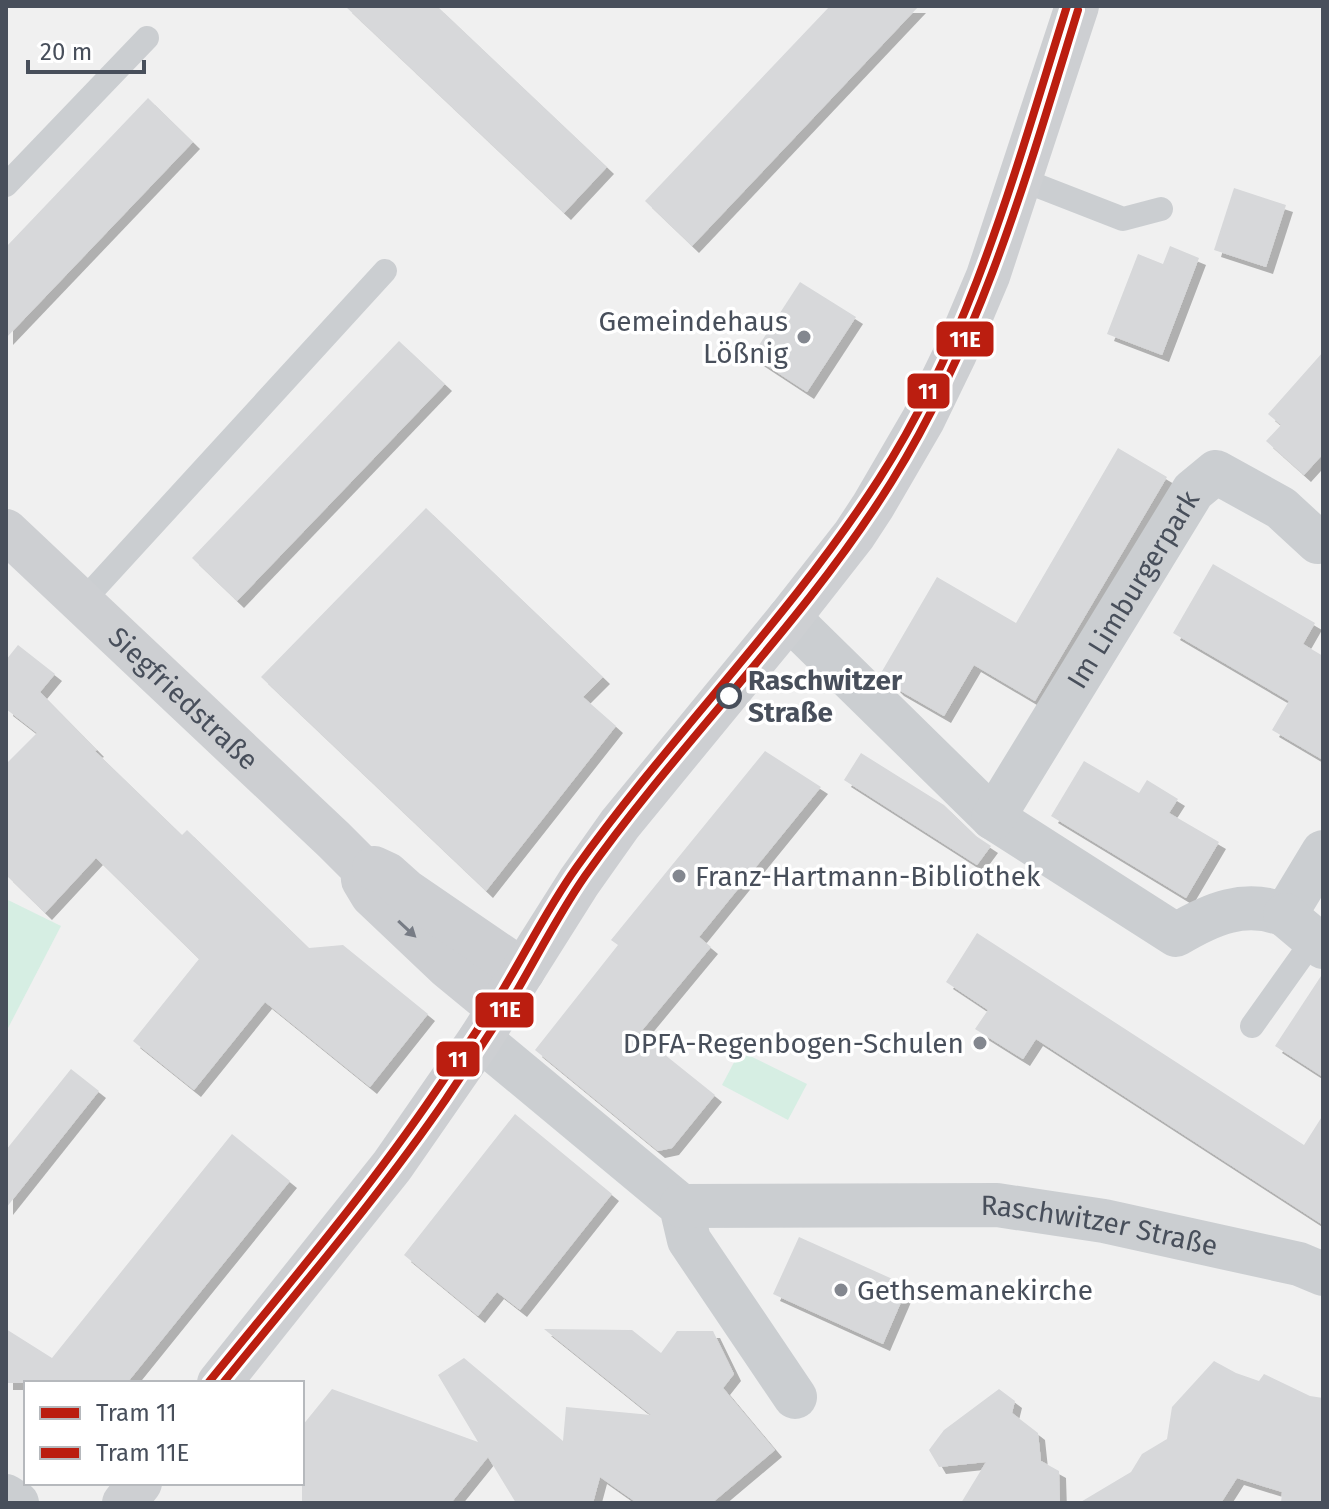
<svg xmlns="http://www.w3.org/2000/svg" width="1329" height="1509" font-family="'Fira Sans',sans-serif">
<defs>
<filter id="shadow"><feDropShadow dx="7" dy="7" stdDeviation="0" flood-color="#0004"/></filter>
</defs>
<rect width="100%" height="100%" fill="#f0f0f0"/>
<g fill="#d6eee3">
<path d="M6,899L61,926L6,1032Z"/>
<path d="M740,1051L807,1084L788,1120L722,1085Z"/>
</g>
<g fill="#d7d8da" filter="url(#shadow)">
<path d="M345,6H437L607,167L564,213Z"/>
<path d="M830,6H919L692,246L645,201Z"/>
<path d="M148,98L193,142L6,338V247Z"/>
<path d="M1234,188L1286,205L1266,267L1214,250Z"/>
<path d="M1170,246L1199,258L1162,355L1107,334L1138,254L1163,264Z"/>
<path d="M800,282L856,317L807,392L752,356Z"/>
<path d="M399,341L445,384L237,601L192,558Z"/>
<path d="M1323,352V454L1304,475L1266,441L1281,425L1268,414Z"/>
<path d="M1118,448L1167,477L1035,701L974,665L944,716L897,689L881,673L937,577L1016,623Z"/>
<path d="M426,508L603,677L583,697L616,726L486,891L261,677Z"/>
<path d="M1213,564L1315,623L1303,644L1323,656V760L1272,730L1289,701L1173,633Z"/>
<path d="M18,645L55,674L40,692L97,750L95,751L182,835L187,830L309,948L343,945L428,1014L370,1087L265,1002L194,1090L133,1041L199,959L96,858L45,913L6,875V764L37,733L6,709V660Z"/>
<path d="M765,751L821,787L699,937L711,947L639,1034L715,1095L672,1148L658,1151L535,1050L618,945L611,940Z"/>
<path d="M861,753L944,805L976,836L991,846L977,865L844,780Z"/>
<path d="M1084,761L1139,793L1147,780L1178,799L1169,813L1219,842L1186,898L1051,816Z"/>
<path d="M977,933L1304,1145L1323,1115V1225L1036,1039L1023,1059L975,1029L988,1010L946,982Z"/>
<path d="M1323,973V1077L1275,1046Z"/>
<path d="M71,1069L99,1091L6,1208V1150Z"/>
<path d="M515,1114L612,1194L520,1310L497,1292L478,1316L404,1255Z"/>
<path d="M232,1134L290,1181L127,1383H6V1329L52,1358Z"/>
<path d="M799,1237L908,1286L883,1344L773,1294Z"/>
<path d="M544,1329L632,1330L661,1353L677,1331H713L734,1374L723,1388L775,1450L712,1503H637L600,1477L593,1503H516L488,1457L451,1503H302V1426L332,1389L478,1442L438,1375L464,1358L563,1441L566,1407L651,1415Z"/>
<path d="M1214,1361L1236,1373L1259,1381L1264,1374L1310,1396L1323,1398V1503H1281L1282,1492L1237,1478L1221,1503H1079L1131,1472L1142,1454L1167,1439L1172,1407Z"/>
<path d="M999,1389L1015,1401L1012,1413L1038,1433L1041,1461L1059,1471L1060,1503H961L986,1462L939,1467L929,1450L944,1430Z"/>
</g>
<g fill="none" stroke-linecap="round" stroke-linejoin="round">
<g stroke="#cbced1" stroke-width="24">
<path d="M1020,179L1123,219L1161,209"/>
<path d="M6,185L147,38"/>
<path d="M82,602L385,271"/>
<path d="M1252,1026L1314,939"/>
</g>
<g stroke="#cbced1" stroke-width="44">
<path d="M789,618L993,818L1176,935C1211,914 1245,899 1285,915L1323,852"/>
<path id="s1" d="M993,818L1193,491L1216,472L1281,508L1318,542"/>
<path d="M1285,915L1323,947"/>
<path d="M480,1039L681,1206L689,1240L795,1397"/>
<path id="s2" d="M681,1206L997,1205L1104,1221L1299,1264L1323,1274"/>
<path d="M6,1496L17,1503"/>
</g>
<g stroke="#cdcfd2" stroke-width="44">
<path id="s3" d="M6,531L334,840L362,868L363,880L372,895L448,967L499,1009"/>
<path d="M374,868L387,874L406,891L523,971"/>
<path d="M219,1383L392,1166L480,1039L579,882L620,824L789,618L854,535L873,506L923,420L955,354L988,276L1077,6"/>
<path d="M124,1503L140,1483"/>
</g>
<g stroke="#fff" stroke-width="14">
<path id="tram-1" d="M208,1383C286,1287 366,1194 436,1091C459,1057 483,1023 504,988C528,948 549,906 576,868C672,734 790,617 879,479C972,335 1016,168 1067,6"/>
</g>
<g stroke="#fff" stroke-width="14">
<path id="tram-2" d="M223,1383C299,1289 378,1198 446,1099C470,1063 495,1026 518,989C540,951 560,912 585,876C681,740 804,623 892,481C982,336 1028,172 1078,10"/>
</g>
<use href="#tram-1" stroke="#bb1e10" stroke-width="8"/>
<use href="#tram-2" stroke="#bb1e10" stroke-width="8"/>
</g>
<defs><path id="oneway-solid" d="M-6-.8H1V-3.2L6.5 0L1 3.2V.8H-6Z" transform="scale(2)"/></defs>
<use fill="#777c85" href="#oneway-solid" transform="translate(407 929) rotate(43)"/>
<g fill="#83878f" stroke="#fff" stroke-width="3">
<circle cx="804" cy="337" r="8"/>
<circle cx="679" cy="876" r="8"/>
<circle cx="980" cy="1043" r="8"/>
<circle cx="841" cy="1290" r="8"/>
</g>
<circle fill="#fff" stroke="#484f5b" stroke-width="4" cx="729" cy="696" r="11"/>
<g text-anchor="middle" stroke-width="7" stroke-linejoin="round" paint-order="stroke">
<g font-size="28" fill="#484f5b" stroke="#fff" text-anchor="end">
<text x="788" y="331">Gemeindehaus<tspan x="788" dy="32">Lößnig</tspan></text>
<text x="695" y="886" text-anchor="start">Franz-Hartmann-Bibliothek</text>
<text x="964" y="1053">DPFA-Regenbogen-Schulen</text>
<text x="857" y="1300" text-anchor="start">Gethsemanekirche</text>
</g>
<g font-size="28" fill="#484f5b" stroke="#fff">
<text dy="10" stroke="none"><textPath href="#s1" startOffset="268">Im Limburgerpark</textPath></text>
<text dy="10" stroke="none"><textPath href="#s3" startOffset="244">Siegfriedstraße</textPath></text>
<text dy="10" stroke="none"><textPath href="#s2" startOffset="420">Raschwitzer Straße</textPath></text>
</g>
<g font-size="28" font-weight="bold" fill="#484f5b" stroke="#fff" text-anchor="start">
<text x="748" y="690">Raschwitzer<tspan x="748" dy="32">Straße</tspan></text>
</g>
</g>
<g stroke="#fff" stroke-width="3">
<rect x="935" y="320" width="60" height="38" rx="8" fill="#bb1e10"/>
<rect x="906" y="372" width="45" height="38" rx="8" fill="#bb1e10"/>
<rect x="474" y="991" width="61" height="38" rx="8" fill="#bb1e10"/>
<rect x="435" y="1040" width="46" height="38" rx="8" fill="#bb1e10"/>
</g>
<g font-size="22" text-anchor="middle" font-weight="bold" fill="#fff">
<text x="965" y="347">11E</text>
<text x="928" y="399">11</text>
<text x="505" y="1017">11E</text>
<text x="458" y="1067">11</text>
</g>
<rect width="1329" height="1509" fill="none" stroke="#484f5b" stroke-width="16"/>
<rect x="24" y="1381" width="280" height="104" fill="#ffffff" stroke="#b6b9bd" stroke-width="2"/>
<rect x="40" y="1407" width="40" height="12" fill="#bb1e10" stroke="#b6b9bd" stroke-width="2"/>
<text x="96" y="1421" font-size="24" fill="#484f5b">Tram 11</text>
<rect x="40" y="1447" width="40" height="12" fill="#bb1e10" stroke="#b6b9bd" stroke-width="2"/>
<text x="96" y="1461" font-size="24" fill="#484f5b">Tram 11E</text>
<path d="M28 60v12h116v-12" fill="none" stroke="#484f5b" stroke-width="4"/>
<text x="40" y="60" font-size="24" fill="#484f5b" stroke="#ffffff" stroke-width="6" paint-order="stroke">20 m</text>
</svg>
